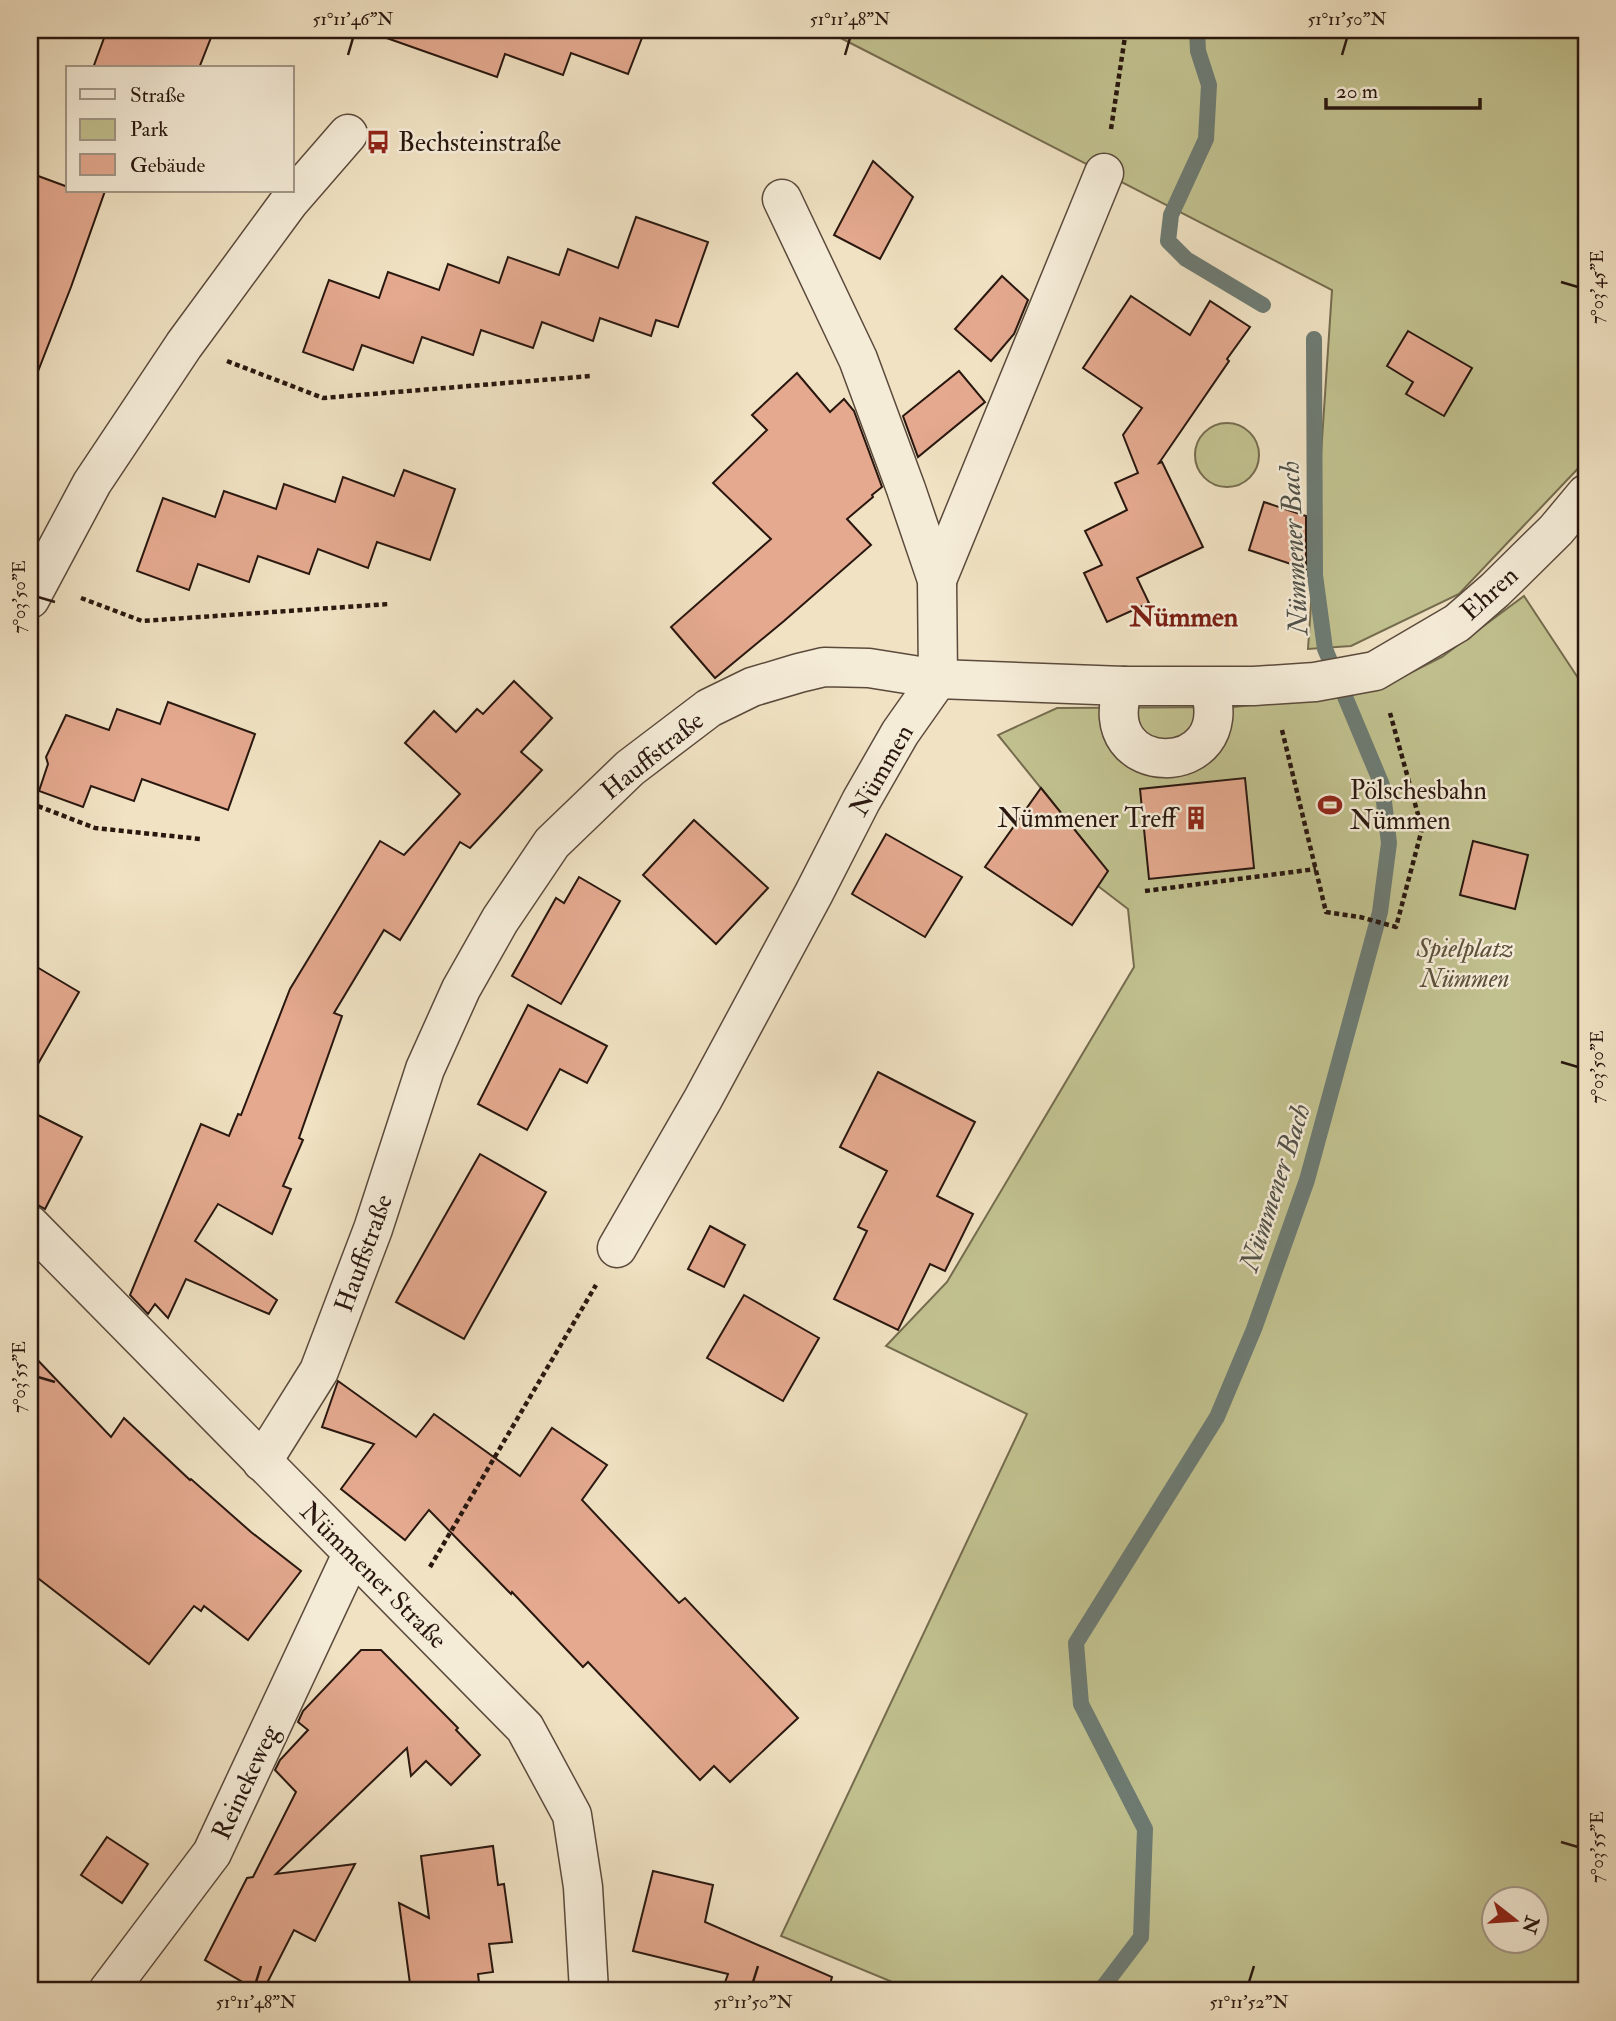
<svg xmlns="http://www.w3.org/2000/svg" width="1616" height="2021" font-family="'IM FELL Double Pica',serif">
<rect width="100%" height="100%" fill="#f0e2c3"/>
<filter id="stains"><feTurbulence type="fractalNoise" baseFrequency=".00286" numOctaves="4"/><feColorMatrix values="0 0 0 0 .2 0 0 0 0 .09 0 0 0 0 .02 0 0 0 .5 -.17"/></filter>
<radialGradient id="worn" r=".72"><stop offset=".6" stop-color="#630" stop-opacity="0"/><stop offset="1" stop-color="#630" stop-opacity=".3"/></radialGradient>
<g fill="#c1c18f" stroke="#756c4f" stroke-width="2" fill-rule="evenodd">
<path d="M825,30H1586V460L1459,594L1351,646L1308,649L1332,290Z"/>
<circle cx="1227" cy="455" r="32"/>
<path d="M1524,596L1586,690V1991H914L781,1936L1027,1414L886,1346L947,1282L1134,967L1128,909L1098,886L1073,863L1086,844L998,735L1057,708L1234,707L1317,697L1402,677L1442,657ZM1494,1898H1536V1940H1494Z"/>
</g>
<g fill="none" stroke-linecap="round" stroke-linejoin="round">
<g stroke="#6d7b73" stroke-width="16">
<path d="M1197,30L1198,51L1209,85L1206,139L1171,215L1168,241L1186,259L1263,305"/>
<path d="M1100,1991L1141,1937L1145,1829L1081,1704L1076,1643L1217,1417L1254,1329L1307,1180L1380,912L1389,843L1382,785L1325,649L1315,575L1314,339"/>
</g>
</g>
<g fill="#e4a98f" stroke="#29170f" stroke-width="2">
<path d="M107,30H214L199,68H93Z"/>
<path d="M382,30H645L628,74L571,53L563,75L505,54L497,77L381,36Z"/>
<path d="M873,161L913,197L880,259L834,235Z"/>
<path d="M30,173L68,187V191H105L71,287L33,384H30Z"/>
<path d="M636,217L708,242L678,327L656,320L651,336L600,318L593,341L542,322L533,348L481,330L473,355L422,337L413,363L362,345L353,370L303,352L329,280L379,298L388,272L439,290L448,264L499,283L508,257L559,275L568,249L618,268Z"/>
<path d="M1002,276L1028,300L1014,334L991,361L955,329Z"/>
<path d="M1131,296L1190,335L1210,301L1250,327L1227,359L1229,361L1159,463L1162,462L1203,547L1137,578L1149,603L1107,622L1084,573L1102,565L1085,531L1127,510L1115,483L1138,473L1123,435L1142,408L1083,368Z"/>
<path d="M1408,331L1472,368L1444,416L1406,394L1413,382L1387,366Z"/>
<path d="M959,371L985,402L918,457L903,416Z"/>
<path d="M797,373L830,412L844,399L854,411L882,487L872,495L873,497L847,519L871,545L784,621L715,678L671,627L771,539L713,483L767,430L752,415Z"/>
<path d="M404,470L455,489L430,560L377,542L368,568L318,549L309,574L258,556L249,582L198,564L189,590L137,571L163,498L215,517L224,491L276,509L284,484L335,502L343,477L394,496Z"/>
<path d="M1264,502L1306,516V569L1249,550Z"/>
<path d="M514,681L552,718L521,752L542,770L470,848L460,842L400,940L384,930L334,1013L342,1016L299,1138L303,1140L283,1186L291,1189L272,1234L218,1204L195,1241L277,1300L269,1314L186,1279L168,1318L155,1304L148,1314L130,1295L201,1124L229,1136L238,1114L241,1115L290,989L380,841L404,855L460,794L405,743L434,711L456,732L477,709L483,714Z"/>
<path d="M168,702L255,734L228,810L142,779L134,801L91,786L83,807L39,791L48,764L46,757L66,715L109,730L117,709L160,724Z"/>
<path d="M1245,778L1254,868L1149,879L1140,789Z"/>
<path d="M1041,788L1108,871L1072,925L985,867Z"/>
<path d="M694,820L768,888L716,944L643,875Z"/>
<path d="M886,834L962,877L925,937L852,894Z"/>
<path d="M1473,841L1528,855L1515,909L1460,895Z"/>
<path d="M579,877L620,901L561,1004L512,976L556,898L564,903Z"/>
<path d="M30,963L79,992L30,1078Z"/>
<path d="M528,1005L607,1046L587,1083L560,1069L527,1130L478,1104Z"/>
<path d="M878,1072L975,1122L937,1196L973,1214L945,1271L930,1264L898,1330L834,1299L867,1231L858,1227L887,1171L840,1147Z"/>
<path d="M30,1111L82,1137L45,1209L36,1204H30Z"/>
<path d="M480,1154L546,1192L464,1339L396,1302Z"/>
<path d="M710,1226L745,1245L724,1287L688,1269Z"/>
<path d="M744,1295L819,1338L783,1401L707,1358Z"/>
<path d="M30,1352L111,1437L124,1418L190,1480L191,1479L251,1532L301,1571L248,1640L204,1606L201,1611L194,1606L149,1664L30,1572Z"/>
<path d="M338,1381L416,1437L434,1414L520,1476L552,1428L607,1465L582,1500L679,1603L685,1598L798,1718L730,1782L714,1766L700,1780L588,1662L583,1667L512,1592L511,1594L429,1510L405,1540L341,1489L374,1444L322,1427Z"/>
<path d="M361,1650H381L458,1728L456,1730L480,1755L451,1785L426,1761L411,1776L407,1748L276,1874L355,1864L315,1941L294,1930L263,1991H258L205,1960L247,1878L253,1877L296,1792L275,1770L280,1760L308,1730L298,1722L303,1711Z"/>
<path d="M107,1837L148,1864L122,1903L81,1875Z"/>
<path d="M493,1846L498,1885L504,1884L512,1942L489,1944L493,1972L478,1974L480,1991H411L399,1903L429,1918L421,1856Z"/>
<path d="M653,1871L713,1885L705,1922L832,1977L828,1991H798L770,1984L767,1991H722L728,1974L633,1951Z"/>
</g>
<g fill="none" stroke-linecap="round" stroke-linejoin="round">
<g stroke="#5b4a3c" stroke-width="41">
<g id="minor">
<path d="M782,199L858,359L906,489L937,580L938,679"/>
<path d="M937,580L1104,173"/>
<path d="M30,599L92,483L184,345L289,202L348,134"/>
<path d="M1124,686C1089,782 1241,782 1209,687"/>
<path d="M30,1225L525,1728L572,1815L583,1887L589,1991"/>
<path d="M617,1248L703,1099L814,893L861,801L900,733L938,679"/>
<path d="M262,1462L319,1371L373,1229L425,1069L461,989L500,920L552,843L630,768L709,708L752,687L799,673L824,667L869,668L938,679L1124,686H1254L1315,682L1375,671L1457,623L1495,590L1556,530L1586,494"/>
<path d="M108,1991L212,1853L352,1554"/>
</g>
</g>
<g stroke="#29170f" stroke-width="4.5" stroke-dasharray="5 3.5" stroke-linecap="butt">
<path d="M1111,129L1126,30"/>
<path d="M227,361L323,398L591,376"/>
<path d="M81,598L142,621L389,604"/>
<path d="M1282,730L1326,912L1360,917L1396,927L1422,829L1390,713"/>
<path d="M30,803L95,828L200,839"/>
<path d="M1145,891L1316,869"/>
<path d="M430,1567L596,1285"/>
</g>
<use href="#minor" stroke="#f5ecd8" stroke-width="38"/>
</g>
<path fill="none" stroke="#29170f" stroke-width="2.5" d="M348,55L353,38M845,55L850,38M1342,55L1347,38M1561,282L1578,287M38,597L55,602M1561,1062L1578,1067M38,1377L55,1382M1561,1842L1578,1847M256,1982L261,1966M753,1982L758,1966M1249,1982L1254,1966"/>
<defs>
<g id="bus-bare" transform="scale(1.89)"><path d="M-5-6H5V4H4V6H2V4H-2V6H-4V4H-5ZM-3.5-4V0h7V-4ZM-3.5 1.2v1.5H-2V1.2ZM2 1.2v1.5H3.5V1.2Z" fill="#8f2418" stroke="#f5ecd8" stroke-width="2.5" paint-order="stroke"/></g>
<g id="stadium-bare" transform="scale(1.89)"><path d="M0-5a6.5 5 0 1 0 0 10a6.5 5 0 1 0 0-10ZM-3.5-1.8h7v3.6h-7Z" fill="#8f2418" stroke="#f5ecd8" stroke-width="2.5" paint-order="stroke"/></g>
<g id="building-bare" transform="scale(1.89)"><path d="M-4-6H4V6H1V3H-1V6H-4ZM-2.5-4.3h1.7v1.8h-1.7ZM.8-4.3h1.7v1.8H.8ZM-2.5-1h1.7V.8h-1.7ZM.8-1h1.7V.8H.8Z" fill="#8f2418" stroke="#f5ecd8" stroke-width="2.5" paint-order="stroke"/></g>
</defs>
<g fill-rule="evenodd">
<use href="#bus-bare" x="378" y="142"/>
<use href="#stadium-bare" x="1330" y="805"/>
<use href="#building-bare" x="1196" y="818"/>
</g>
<g text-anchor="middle" stroke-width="5" stroke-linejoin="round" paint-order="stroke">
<g font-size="26" fill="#29170f" stroke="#f5ecd8" text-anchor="start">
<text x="398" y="151">Bechsteinstraße</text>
<text x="1350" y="799">Pölschesbahn<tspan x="1350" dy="30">Nümmen</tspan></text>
<text x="1176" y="827" text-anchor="end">Nümmener Treff</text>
</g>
<g font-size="26" fill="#29170f" stroke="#f5ecd8">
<text transform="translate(1489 593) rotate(-42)" y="9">Ehren</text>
<text transform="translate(652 755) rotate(-39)" y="9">Hauffstraße</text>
<text transform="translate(881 770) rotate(-60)" y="9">Nümmen</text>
<text transform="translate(363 1253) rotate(-70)" y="9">Hauffstraße</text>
<text transform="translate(374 1575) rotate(45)" y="9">Nümmener Straße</text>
<text transform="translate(245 1782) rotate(-65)" y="9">Reinekeweg</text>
</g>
<g font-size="26" font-style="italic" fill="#5e523c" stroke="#f5ecd8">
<text x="1465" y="957">Spielplatz<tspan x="1465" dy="30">Nümmen</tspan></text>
</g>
<g font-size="28" font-style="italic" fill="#515149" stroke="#f5ecd8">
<text transform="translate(1293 548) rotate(-93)" y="10">Nümmener Bach</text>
<text transform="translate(1274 1187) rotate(-72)" y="10">Nümmener Bach</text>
</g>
<g font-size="28" font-weight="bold" fill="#7a1f14" stroke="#f5ecd8">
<text x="1184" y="626">Nümmen</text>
</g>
</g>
<rect width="1616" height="2021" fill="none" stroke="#f0e2c3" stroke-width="77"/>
<rect x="66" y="66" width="228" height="126" fill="#f5ecd8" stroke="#a39788" stroke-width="2"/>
<rect x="80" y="89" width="35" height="10" fill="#f5ecd8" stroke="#a39788" stroke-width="2"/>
<text x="130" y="102" font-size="21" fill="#29170f">Straße</text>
<rect x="80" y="119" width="35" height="21" fill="#c1c18f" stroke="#a39788" stroke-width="2"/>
<text x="130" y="136" font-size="21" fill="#29170f">Park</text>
<rect x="80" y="154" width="35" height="21" fill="#e4a98f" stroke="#a39788" stroke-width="2"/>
<text x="130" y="172" font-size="21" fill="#29170f">Gebäude</text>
<g transform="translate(1515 1920) rotate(107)"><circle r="33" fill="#f5ecd8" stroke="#a39788" stroke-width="2"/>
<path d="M0-5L12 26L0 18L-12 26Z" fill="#8f2418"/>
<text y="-10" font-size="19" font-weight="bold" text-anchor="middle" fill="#29170f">N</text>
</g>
<path d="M1326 98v10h154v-10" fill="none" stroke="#29170f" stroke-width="3.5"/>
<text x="1336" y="98" font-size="21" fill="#29170f" stroke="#f5ecd8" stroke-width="5" paint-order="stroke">20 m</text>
<rect x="38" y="38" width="1540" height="1944" fill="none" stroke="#29170f" stroke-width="2.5"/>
<g font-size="18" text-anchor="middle" fill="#29170f">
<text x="353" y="25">51°11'46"N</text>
<text x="850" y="25">51°11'48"N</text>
<text x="1347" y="25">51°11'50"N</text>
<text transform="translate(1597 287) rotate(-90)" y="6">7°03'45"E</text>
<text transform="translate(19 597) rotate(-90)" y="6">7°03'50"E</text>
<text transform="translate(1597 1067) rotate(-90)" y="6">7°03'50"E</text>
<text transform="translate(19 1377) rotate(-90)" y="6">7°03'55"E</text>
<text transform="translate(1597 1847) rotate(-90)" y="6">7°03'55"E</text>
<text x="256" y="2008">51°11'48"N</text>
<text x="753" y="2008">51°11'50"N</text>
<text x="1249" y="2008">51°11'52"N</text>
</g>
<rect width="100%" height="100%" filter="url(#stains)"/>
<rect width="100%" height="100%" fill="url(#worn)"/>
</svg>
